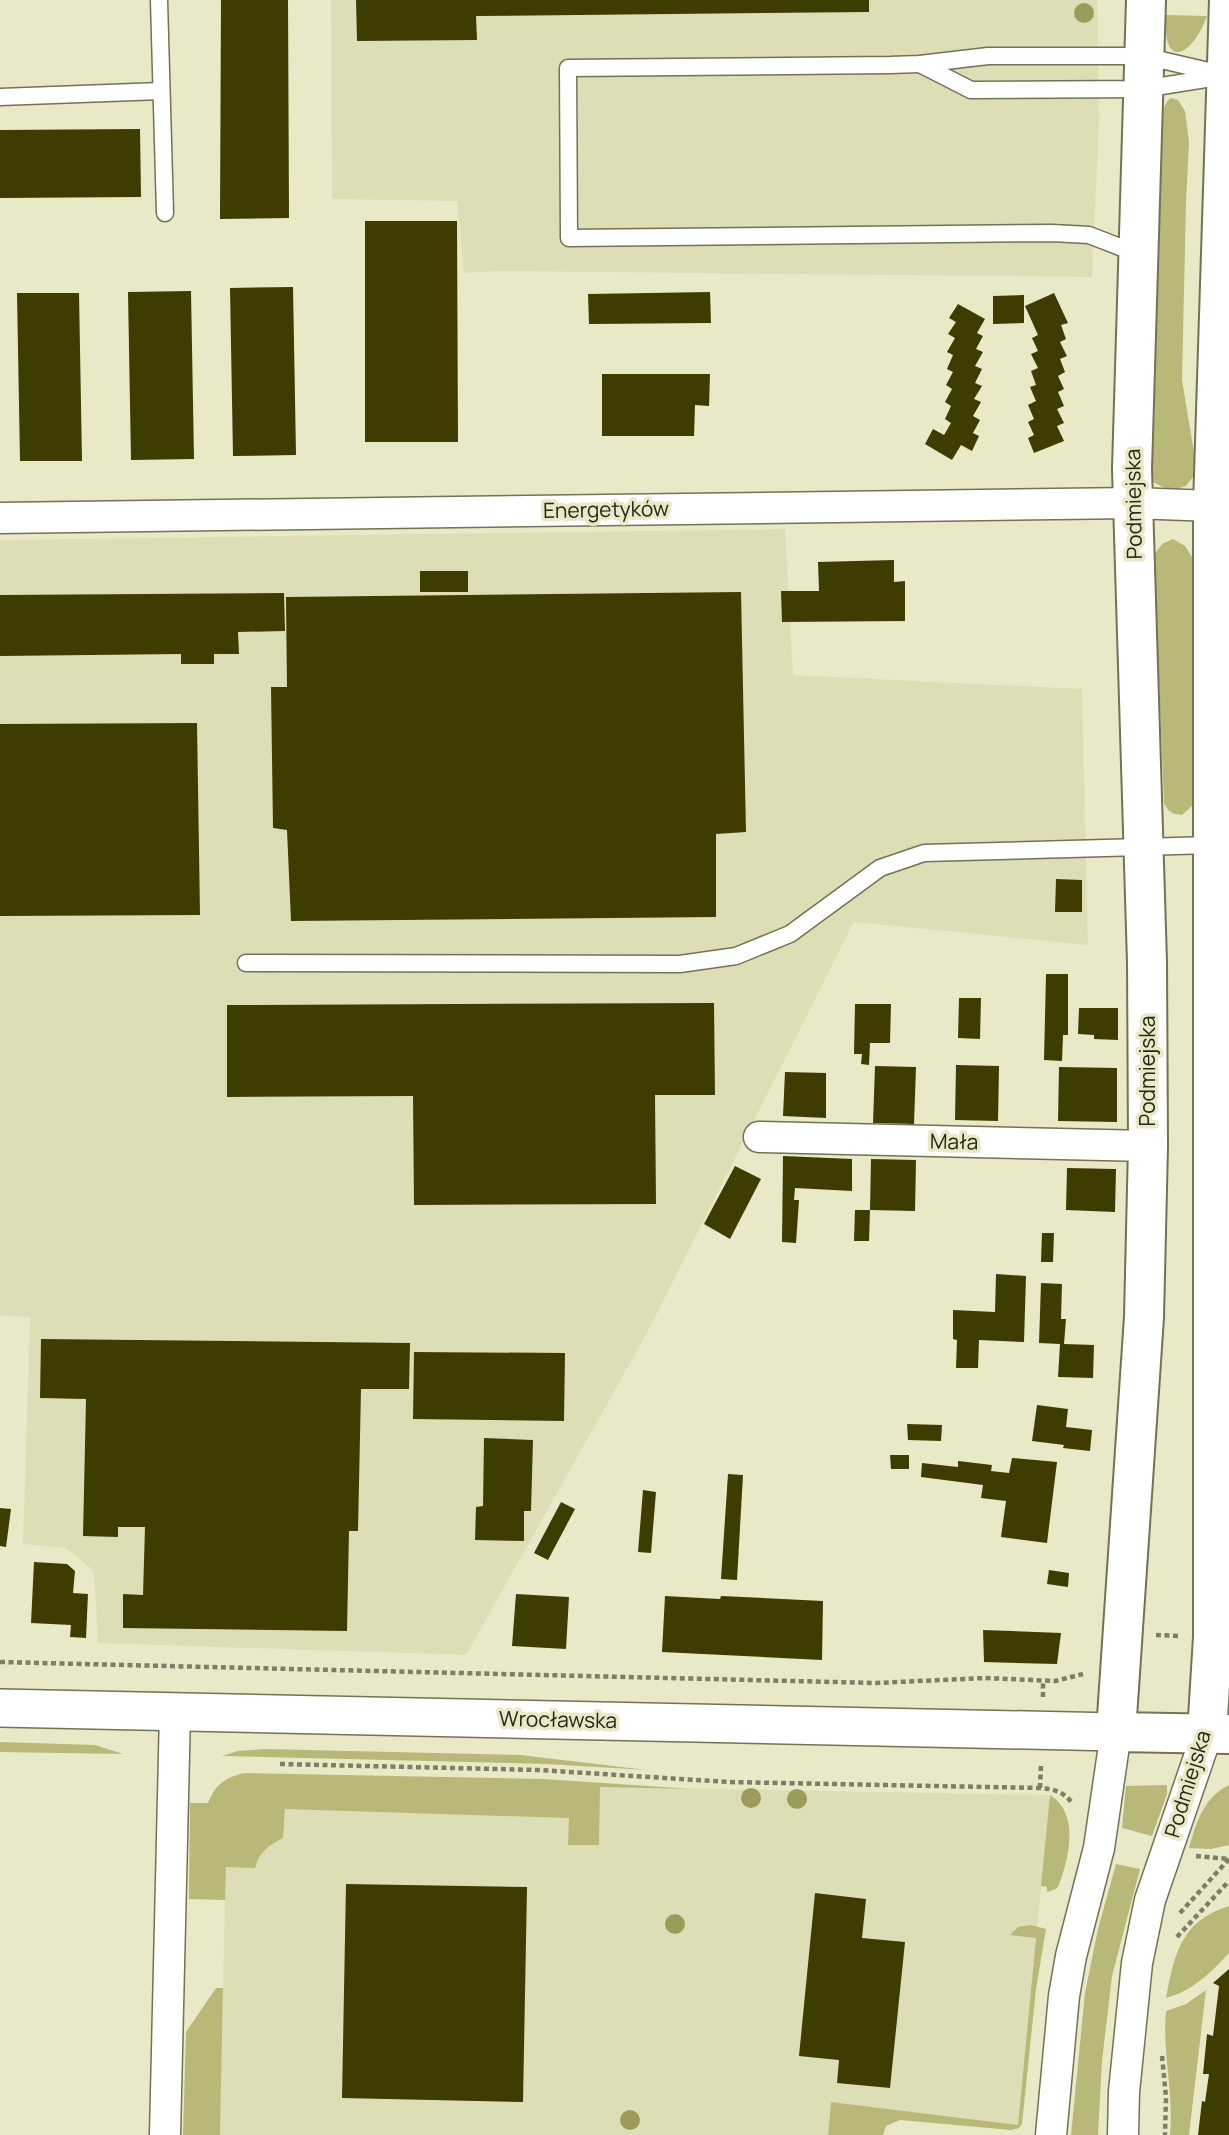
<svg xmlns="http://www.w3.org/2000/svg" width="1229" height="2135" font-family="Manrope,sans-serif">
<rect width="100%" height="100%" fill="#e9e9c7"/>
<g fill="#dedeb6">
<path d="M331,0H1097L1099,120L1092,277L500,271L464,273L457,201L332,199Z"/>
<path d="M785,529L793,675L1082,689L1088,945L854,922L647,1333L466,1655L98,1643L94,1571L66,1548L23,1544L30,1317L0,1316V540Z"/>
<path d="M246,1780L1050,1795L1018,2125L831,2102L828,2135H220L226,1847Z"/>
</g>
<g fill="#b9b878">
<path d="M1166,15L1207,16C1192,57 1162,71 1166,15Z"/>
<path d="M1171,98L1178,100L1185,111L1189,142L1186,202L1182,380L1195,459V474L1186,486L1176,489L1165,488L1153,482L1150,471L1154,426L1162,130C1162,118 1161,105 1171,98Z"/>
<path d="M1173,539L1185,546L1192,557L1193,805L1182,815C1172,814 1168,812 1164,803L1154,555L1162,544Z"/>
<path d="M0,1742L95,1745L123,1754L0,1752Z"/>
<path d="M265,1749L520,1755L647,1770L546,1764L222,1756L238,1751Z"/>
<path d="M246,1773L543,1779L693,1789L600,1787L599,1845H568L569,1818L285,1809L283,1838C269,1845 259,1852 255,1868L226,1867L225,1900L189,1899L190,1803H208C215,1785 226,1776 246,1773Z"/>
<path d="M1167,1785V1794L1152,1836L1122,1828L1126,1786Z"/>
<path d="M1229,1785V1845L1211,1849L1189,1848C1196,1823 1203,1798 1229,1785Z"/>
<path d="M1050,1795C1080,1814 1069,1857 1059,1885L1056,1889L1047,1892V1887L1041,1886Z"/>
<path d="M1116,1864L1140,1869L1112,1976L1102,2061L1098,2135H1071L1085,1993L1098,1929Z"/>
<path d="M1229,1906V1953C1212,1972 1192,1991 1166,1998C1174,1954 1181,1921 1229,1906Z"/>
<path d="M1031,1925L1046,1929L1036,1989L1022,2124L1019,2128L1011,2130L900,2120L886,2126L883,2135H828L831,2102L1018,2125L1036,1938L1010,1935L1018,1927Z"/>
<path d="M216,1988H223L220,2135H183L186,2032Z"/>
<path d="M1206,1990L1189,2135H1170C1174,2093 1162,2052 1166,2011L1186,2004Z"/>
</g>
<g fill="#3f3c01">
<path d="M221,0H288L289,218L220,219Z"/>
<path d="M356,0H869V12L476,16L477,40L357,41Z"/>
<path d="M140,129L141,197L0,198V130Z"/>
<path d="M365,221H457L458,442H365Z"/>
<path d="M293,287L296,455L233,456L230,288Z"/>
<path d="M191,291L194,459L131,460L128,292Z"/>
<path d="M710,292L711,323L589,324L588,294Z"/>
<path d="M17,293H79L82,461H20Z"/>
<path d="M1054,293L1068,323L1061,325L1066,339L1060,342L1067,356L1060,359L1065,372L1058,376L1064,389L1058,392L1064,406L1057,409L1064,423L1057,426L1064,441L1034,453L1028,438L1034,435L1028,422L1034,419L1028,405L1036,401L1030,387L1036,385L1031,371L1038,368L1031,354L1038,351L1032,338L1038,335L1025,306Z"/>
<path d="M1024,295V323L993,324V296Z"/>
<path d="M958,304L985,319L977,333L983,336L976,349L983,352L975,366L982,369L975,383L982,386L974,399L981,402L973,416L980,420L973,433L979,436L972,451L961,445L952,460L925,444L933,429L944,435L951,423L945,419L951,406L945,402L952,389L946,385L953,372L947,369L953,355L947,352L955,338L948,334L956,322L949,318Z"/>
<path d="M602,374H710L709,406L695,405L694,436H602Z"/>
<path d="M894,560V582L905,581V621L782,622L781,591H819L818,562Z"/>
<rect x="420" y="571" width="48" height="21"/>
<path d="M741,592L746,832L716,834V917L291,921L287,830L273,828L271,687H287L286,597Z"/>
<path d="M284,593L285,631L238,632L239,654H214V664H181V654L0,656V595Z"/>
<path d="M197,723L200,915L0,916V724Z"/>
<path d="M1056,879L1082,880V912H1055Z"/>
<path d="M1046,974H1068V1035H1063L1062,1061L1044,1060Z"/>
<path d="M959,998H981L980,1039L958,1038Z"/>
<path d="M714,1003L715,1095H655L656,1204L414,1205L413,1096L227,1097V1005Z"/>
<path d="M855,1004H891L890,1043H870L869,1065L861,1064L862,1054H854Z"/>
<path d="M1079,1008H1118V1040L1094,1039V1035L1078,1034Z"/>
<path d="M956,1065L999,1066L998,1121L955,1120Z"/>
<path d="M875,1066L916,1067L914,1124L873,1123Z"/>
<path d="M1059,1067L1117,1068V1122L1058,1121Z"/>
<path d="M785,1072L826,1073V1118L783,1116Z"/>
<path d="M783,1156L852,1159V1191L795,1188L794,1200H799L796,1243L782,1242Z"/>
<path d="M871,1159L916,1160L915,1211L870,1210Z"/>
<path d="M735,1166L761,1179L730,1239L704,1224Z"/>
<path d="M1067,1168L1116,1169L1115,1212L1066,1210Z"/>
<path d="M855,1210H870L869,1241H854Z"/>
<path d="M1042,1233H1054L1053,1262H1041Z"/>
<path d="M996,1274L1026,1276L1024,1342L979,1340L978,1368H956L957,1340L953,1339V1310L995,1312Z"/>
<path d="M1041,1283L1062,1284L1061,1319H1066L1064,1344L1094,1345L1093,1378L1058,1377L1060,1344L1039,1343Z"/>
<path d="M41,1339L410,1343L409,1389H361L358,1531H349L347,1631L123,1628V1594L143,1595L145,1527H118V1537L83,1536L86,1399L40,1398Z"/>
<path d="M414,1352L565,1353L564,1421L413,1419Z"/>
<path d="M1037,1405L1068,1409L1066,1427L1092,1430L1090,1451L1063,1448L1064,1445L1032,1441Z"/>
<path d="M907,1424L942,1425L941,1441L908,1440Z"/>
<path d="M484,1438L533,1440L531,1511H524V1541L475,1540L476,1507L483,1506Z"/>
<path d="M890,1455H909V1469H891Z"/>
<path d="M1012,1458L1057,1462L1047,1543L1001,1537L1006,1501L981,1498L983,1485L921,1477L922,1463L958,1467V1461L992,1465L991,1471L1009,1473Z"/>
<path d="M728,1474L743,1475L737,1580L721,1579Z"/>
<path d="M643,1490L656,1492L651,1553L638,1552Z"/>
<path d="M561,1502L575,1509L548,1560L534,1553Z"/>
<path d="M0,1508L11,1509L6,1547L0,1546Z"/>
<path d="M34,1562L67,1564L75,1571L73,1593L88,1594L86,1638L70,1637L71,1625L31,1623Z"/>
<path d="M1049,1570L1069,1573L1068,1587L1047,1584Z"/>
<path d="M516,1594L569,1597L566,1649L512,1646Z"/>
<path d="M665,1596L720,1599L721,1596L823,1601L822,1660L662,1652Z"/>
<path d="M983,1630L1061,1633L1057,1664L984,1662Z"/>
<path d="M346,1884L527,1887L523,2102L342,2098Z"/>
<path d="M815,1893L866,1899L862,1938L905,1942L890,2088L837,2083L839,2060L799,2056Z"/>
<path d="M1229,1969V2135H1198L1202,2101L1205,2102L1209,2074H1203L1207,2034L1213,2036L1219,1986L1213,1983Z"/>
</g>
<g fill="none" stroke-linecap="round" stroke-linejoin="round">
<g stroke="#737254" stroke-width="19">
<g id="service">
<path d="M159,0L165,213"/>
<path d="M920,64L971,90L1143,89L1218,77"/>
<path d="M0,97L161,91"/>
<path d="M1138,254L1089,235L1052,233L569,238L568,68L890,65L920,64L988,56H1144L1226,75"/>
<path d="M246,963L680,964L736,956L790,934L880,868L924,853L1212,845"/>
</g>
</g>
<g stroke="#737254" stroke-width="33">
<g id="minor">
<path d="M0,518L1133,503L1213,506"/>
<path d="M759,1137L1148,1146"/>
<path d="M165,2135L175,1712"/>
<path d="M1051,2135L1064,1996L1071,1956L1099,1848L1116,1732"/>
<path d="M1123,2135L1124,2092L1137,1963L1150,1900L1207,1734"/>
</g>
</g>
<g stroke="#737254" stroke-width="40">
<path id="tertiary" d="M0,1708L1116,1732"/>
</g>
<g stroke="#737254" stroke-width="42">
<g id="secondary">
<path d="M1146,0L1132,469L1147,962L1148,1146L1144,1317L1116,1732L1229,1734"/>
<path d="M1207,1734L1213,1637V506L1229,0"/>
</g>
</g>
<g stroke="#7e7e67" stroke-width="4.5" stroke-dasharray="5 3.5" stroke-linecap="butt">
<path d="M1156,1635L1179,1636"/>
<path d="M0,1662L876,1683L985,1678L1055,1681L1083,1674"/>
<path d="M1043,1697V1680"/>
<path d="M280,1764L539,1770L728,1782L1040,1788C1055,1789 1064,1792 1073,1804"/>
<path d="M1040,1788L1041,1765"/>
<path d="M1196,1856L1229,1859"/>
<path d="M1180,1913L1229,1859"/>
<path d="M1177,1937L1229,1881"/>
<path d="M1162,2056L1166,2097L1165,2135"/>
</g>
<use href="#service" stroke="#fff" stroke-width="16"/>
<use href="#minor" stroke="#fff" stroke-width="30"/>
<use href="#tertiary" stroke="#fff" stroke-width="37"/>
<use href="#secondary" stroke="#fff" stroke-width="38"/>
</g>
<g fill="#9d9b5a">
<circle cx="1084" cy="13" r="10"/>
<circle cx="751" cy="1798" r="10"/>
<circle cx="797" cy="1799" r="10"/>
<circle cx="675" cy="1924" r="10"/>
<circle cx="630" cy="2120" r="10"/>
</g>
<g text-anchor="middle" stroke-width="7" stroke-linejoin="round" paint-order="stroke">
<g font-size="21" fill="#252518" stroke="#e9e9c7">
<text transform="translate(1134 504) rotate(-91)" y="7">Podmiejska</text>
<text transform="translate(606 510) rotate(-1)" y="7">Energetyków</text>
<text transform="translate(1148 1071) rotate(-90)" y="7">Podmiejska</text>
<text transform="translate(954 1142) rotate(1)" y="7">Mała</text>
<text transform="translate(558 1720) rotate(1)" y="7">Wrocławska</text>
<text transform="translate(1188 1784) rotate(-73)" y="7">Podmiejska</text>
</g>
</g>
</svg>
